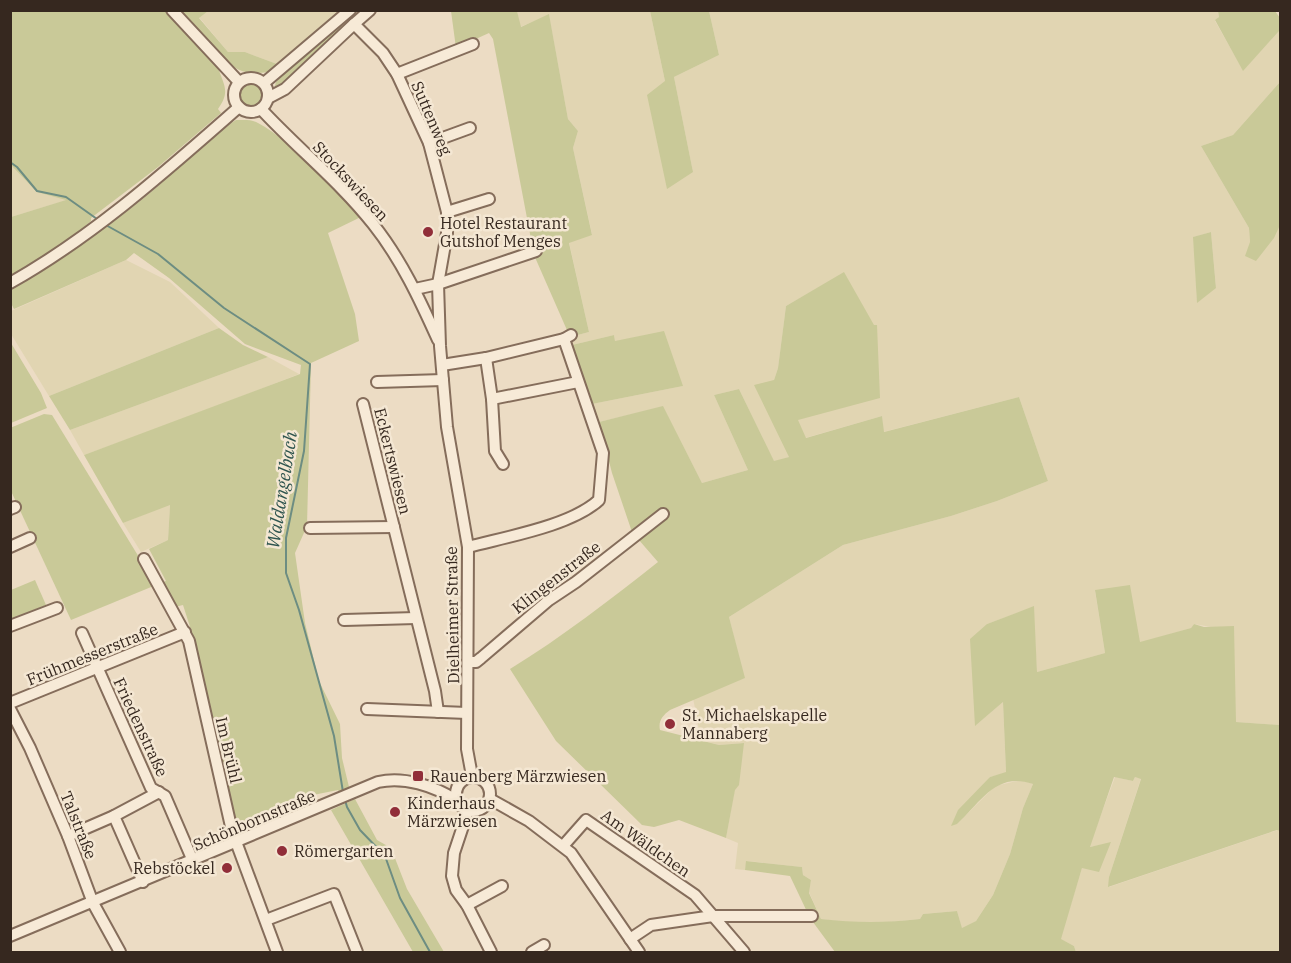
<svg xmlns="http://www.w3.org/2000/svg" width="1291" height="963" font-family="'IBM Plex Serif',serif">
<rect width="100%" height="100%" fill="#ecdcc4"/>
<g fill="#e1d5b2" fill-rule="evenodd">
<path d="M208,10L341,11L277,64L245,52H228L199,17Z"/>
<path d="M517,11H650L665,81L693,172L674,77L719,55L709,11H1218L1219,17L1215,21L1243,70L1280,30V82L1233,135L1201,146L1249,228L1250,242L1280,225V725L1236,722L1211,627L1194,624L1191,628L1140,643L1095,591L1105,653L1037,672L1033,607L987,624L976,725L1003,702L1006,773L990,777L957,824L995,786L1021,780L1033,784L1023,808L1010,854L993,895L976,921L962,929L957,911L923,914L920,919L888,922L851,923L821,919L809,892L811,880L803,875L802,867L747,861L745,870L735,869L738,843L726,838L743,743L719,745L701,740L693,698L744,678L729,617L843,545L951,516L997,501L1048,481L1019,397L883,432L882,416L805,438L797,421L877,325L874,326L844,273L786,306L778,368L774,380L789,457L774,462L739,389L714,395L748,470L702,483L663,407L599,422L592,404L683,386L615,341L614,335L572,345L570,337L589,332L569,242L592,234L573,148L578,131L568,119L549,15L520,27ZM1211,232L1216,287L1197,302L1194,237Z"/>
<path d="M10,165L15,168L67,200L11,217Z"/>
<path d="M126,260L170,282L219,328L49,396L11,334V311Z"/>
<path d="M268,357L299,374L175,422L84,455L70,430Z"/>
<path d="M170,504L168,540L141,552L123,523Z"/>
<path d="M1115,777L1133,781L1135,777L1141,778L1109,877V887L1278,830L1280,831V952H1076L1074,946L1060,939L1082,868L1111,843L1089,847Z"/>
</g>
<g fill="#c9c998">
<path d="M10,11H208L199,18L228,52H245L277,64L268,72C246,75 238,72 222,57L217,64C222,83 232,90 218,109L221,113L158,167L91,218V221L71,238L11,276V217L66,200L37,192L11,165Z"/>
<path d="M356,11H361L350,24L273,92L276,82L282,76Z"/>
<path d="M451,11H517L521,27L549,14L568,119L578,131L573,148L592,235L569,243L589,332L570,337L534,255L493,39L489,33L456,48Z"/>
<path d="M650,11H709L719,55L674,77L693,172L667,189L647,95L665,81Z"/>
<path d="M1218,11H1275L1280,18V30L1243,71L1215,20L1219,17Z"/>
<path d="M1280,82V225L1274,238L1256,261L1245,256L1250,242L1249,228L1201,146L1233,135Z"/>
<circle cx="251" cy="95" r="12"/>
<path d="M236,120C243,120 252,119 258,123C293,142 334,188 363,216L328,233L355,314L359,341L311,363L307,526L295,553L305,623L319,681L340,724L342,758L349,787L339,792L338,790L313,795L235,827L192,633L183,605L175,607L161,583L166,581L149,549L168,540L170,505L123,523L84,455L300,374L301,365L245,344L169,278L134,253L126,260L14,309L11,303L10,289C63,258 112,225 158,186C183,164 207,137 236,120Z"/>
<path d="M1211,232L1216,288L1197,303L1193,237Z"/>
<path d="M844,272L874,325H877L880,398L798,420L806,438L882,416L884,432L1019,397L1048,481L997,501L951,516L843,545L729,617L745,678L670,710C663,715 658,721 660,730L719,745L744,743L739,785L735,790L726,838L679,820L654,827L642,825L556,741L510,669C562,637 610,600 658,562L632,532L612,473L599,422L663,406L702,483L748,470L714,395L739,389L774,461L789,457L754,385L774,380L778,368L786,306Z"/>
<path d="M219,328L243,345L268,357L70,430L49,396Z"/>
<path d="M664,331L683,386L592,404L572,345L614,335L615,341Z"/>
<path d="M11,343L41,393L47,408L11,423Z"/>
<path d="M44,414L52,415L156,585L71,620L11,491L10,428Z"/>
<path d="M35,580L46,605L11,619V590Z"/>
<path d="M1130,585L1140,642L1191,628L1194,624L1204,627L1234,626L1236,722L1280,725V831L1277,830L1108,887L1109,877L1141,779L1135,777L1133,781L1114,777L1090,847L1111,842L1099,872L1082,868L1061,939L1074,946L1076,952H835L810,918L790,876L745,870L746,861L802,867L803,875L811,880L809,893L821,919C855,923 886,923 920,919L923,914L957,911L962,928L976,921L993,895L1010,854L1023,808L1033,784C996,771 981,802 957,824L951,826L958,810L990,777L1006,772L1003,702L975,726L970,639L987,624L1034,606L1037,672L1105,653L1095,590Z"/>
<path d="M355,799L377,840L391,848L407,889L444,952H413L331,810Z"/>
</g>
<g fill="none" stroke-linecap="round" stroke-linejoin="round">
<g stroke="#6d8d82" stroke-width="2">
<path d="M10,162L17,167L37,191L66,197L97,219"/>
<path d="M104,224L158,254L224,308L310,364L304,451L286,538V573L299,610L334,736L343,792"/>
<path d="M345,800L347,807L360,830L385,856L400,898L430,952"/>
</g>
<g stroke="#856d5b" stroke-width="14">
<g id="minor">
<path d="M172,10L239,82"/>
<path d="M354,24L370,10"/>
<path d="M397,74L473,44"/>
<circle cx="251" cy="95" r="17"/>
<path d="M264,83L350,10"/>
<path d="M268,98L285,89L354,24L383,53L397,74L429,143L447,212V233L438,284L440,346L447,427L468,547L467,749L472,776"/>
<path d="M261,109C297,148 340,182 373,224C401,259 420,300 438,340"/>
<path d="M429,143L470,128"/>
<path d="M447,212L489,199"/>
<path d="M10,283C95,235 166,171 239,107"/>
<path d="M415,289L438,284L536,251"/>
<path d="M486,358L492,399L495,451L503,464"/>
<path d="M442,365L486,358L564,339L571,335"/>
<path d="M377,382L443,380"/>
<path d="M492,399L578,382"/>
<path d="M363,404L435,691L438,712"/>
<path d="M10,509L15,507"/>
<path d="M310,528L394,527"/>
<path d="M10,547L30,538"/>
<path d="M468,547C505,537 571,526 599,500L603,453L564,339"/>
<path d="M144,559L189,641L232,831L277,952"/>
<path d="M344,620L416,618"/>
<path d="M10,626L57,608"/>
<path d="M82,633L151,788L165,796L193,861"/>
<path d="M468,662H476L481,658L549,600L576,582L663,514"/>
<path d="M10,703L185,632"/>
<path d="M10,709L30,748L68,836L93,903L120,952"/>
<path d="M367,709L467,713"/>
<circle cx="473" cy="794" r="17"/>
<path d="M490,799L529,821L571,853L639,952"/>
<path d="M468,811L454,853L452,876L456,890L467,905L491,952"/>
<path d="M114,816L143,882"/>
<path d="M68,836L114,816L159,792"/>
<path d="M563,846L586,820L695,895L744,952"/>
<path d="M467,905L502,886"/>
<path d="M266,920L334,894L357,952"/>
<path d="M10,936L378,782C404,776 434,786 456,800"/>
<path d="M630,939L651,925L713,916H812"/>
<path d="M532,952L544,945"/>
</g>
</g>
<use href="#minor" stroke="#f7ead7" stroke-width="10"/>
</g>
<g fill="#912e39" stroke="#f4e7d3" stroke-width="2">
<circle cx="428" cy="232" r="6"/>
<circle cx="670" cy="724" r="6"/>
<rect x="412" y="770" width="12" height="12" rx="3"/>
<circle cx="395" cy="812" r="6"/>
<circle cx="282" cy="851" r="6"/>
<circle cx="227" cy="868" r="6"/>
</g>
<g text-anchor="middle" stroke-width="5" stroke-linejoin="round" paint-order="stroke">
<g font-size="16" fill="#36281f" stroke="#f4e7d3">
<text transform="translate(432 118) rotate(67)" y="6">Suttenweg</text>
<text transform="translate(351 181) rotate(47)" y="6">Stockswiesen</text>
<text transform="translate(393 461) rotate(76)" y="6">Eckertswiesen</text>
<text transform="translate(556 577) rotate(-38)" y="6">Klingenstraße</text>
<text transform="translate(452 615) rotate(-91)" y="6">Dielheimer Straße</text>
<text transform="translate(92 654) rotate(-22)" y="6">Frühmesserstraße</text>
<text transform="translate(141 727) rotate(65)" y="6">Friedenstraße</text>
<text transform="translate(229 750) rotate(77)" y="6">Im Brühl</text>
<text transform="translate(254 820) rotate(-23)" y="6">Schönbornstraße</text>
<text transform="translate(79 825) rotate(68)" y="6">Talstraße</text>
<text transform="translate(646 843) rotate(35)" y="6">Am Wäldchen</text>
</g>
<g font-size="16" fill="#36281f" stroke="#f4e7d3" text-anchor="start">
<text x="440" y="229">Hotel Restaurant<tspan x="440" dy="18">Gutshof Menges</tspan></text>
<text x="682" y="721">St. Michaelskapelle<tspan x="682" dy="18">Mannaberg</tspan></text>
<text x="430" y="782">Rauenberg Märzwiesen</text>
<text x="407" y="809">Kinderhaus<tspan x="407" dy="18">Märzwiesen</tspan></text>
<text x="294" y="857">Römergarten</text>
<text x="215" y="874" text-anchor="end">Rebstöckel</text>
</g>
<g font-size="18" font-style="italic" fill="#2f554f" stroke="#f4e7d3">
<text transform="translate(282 490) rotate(-81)" y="6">Waldangelbach</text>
</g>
</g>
<rect width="1291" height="963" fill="none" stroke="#36281f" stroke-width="24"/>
</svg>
